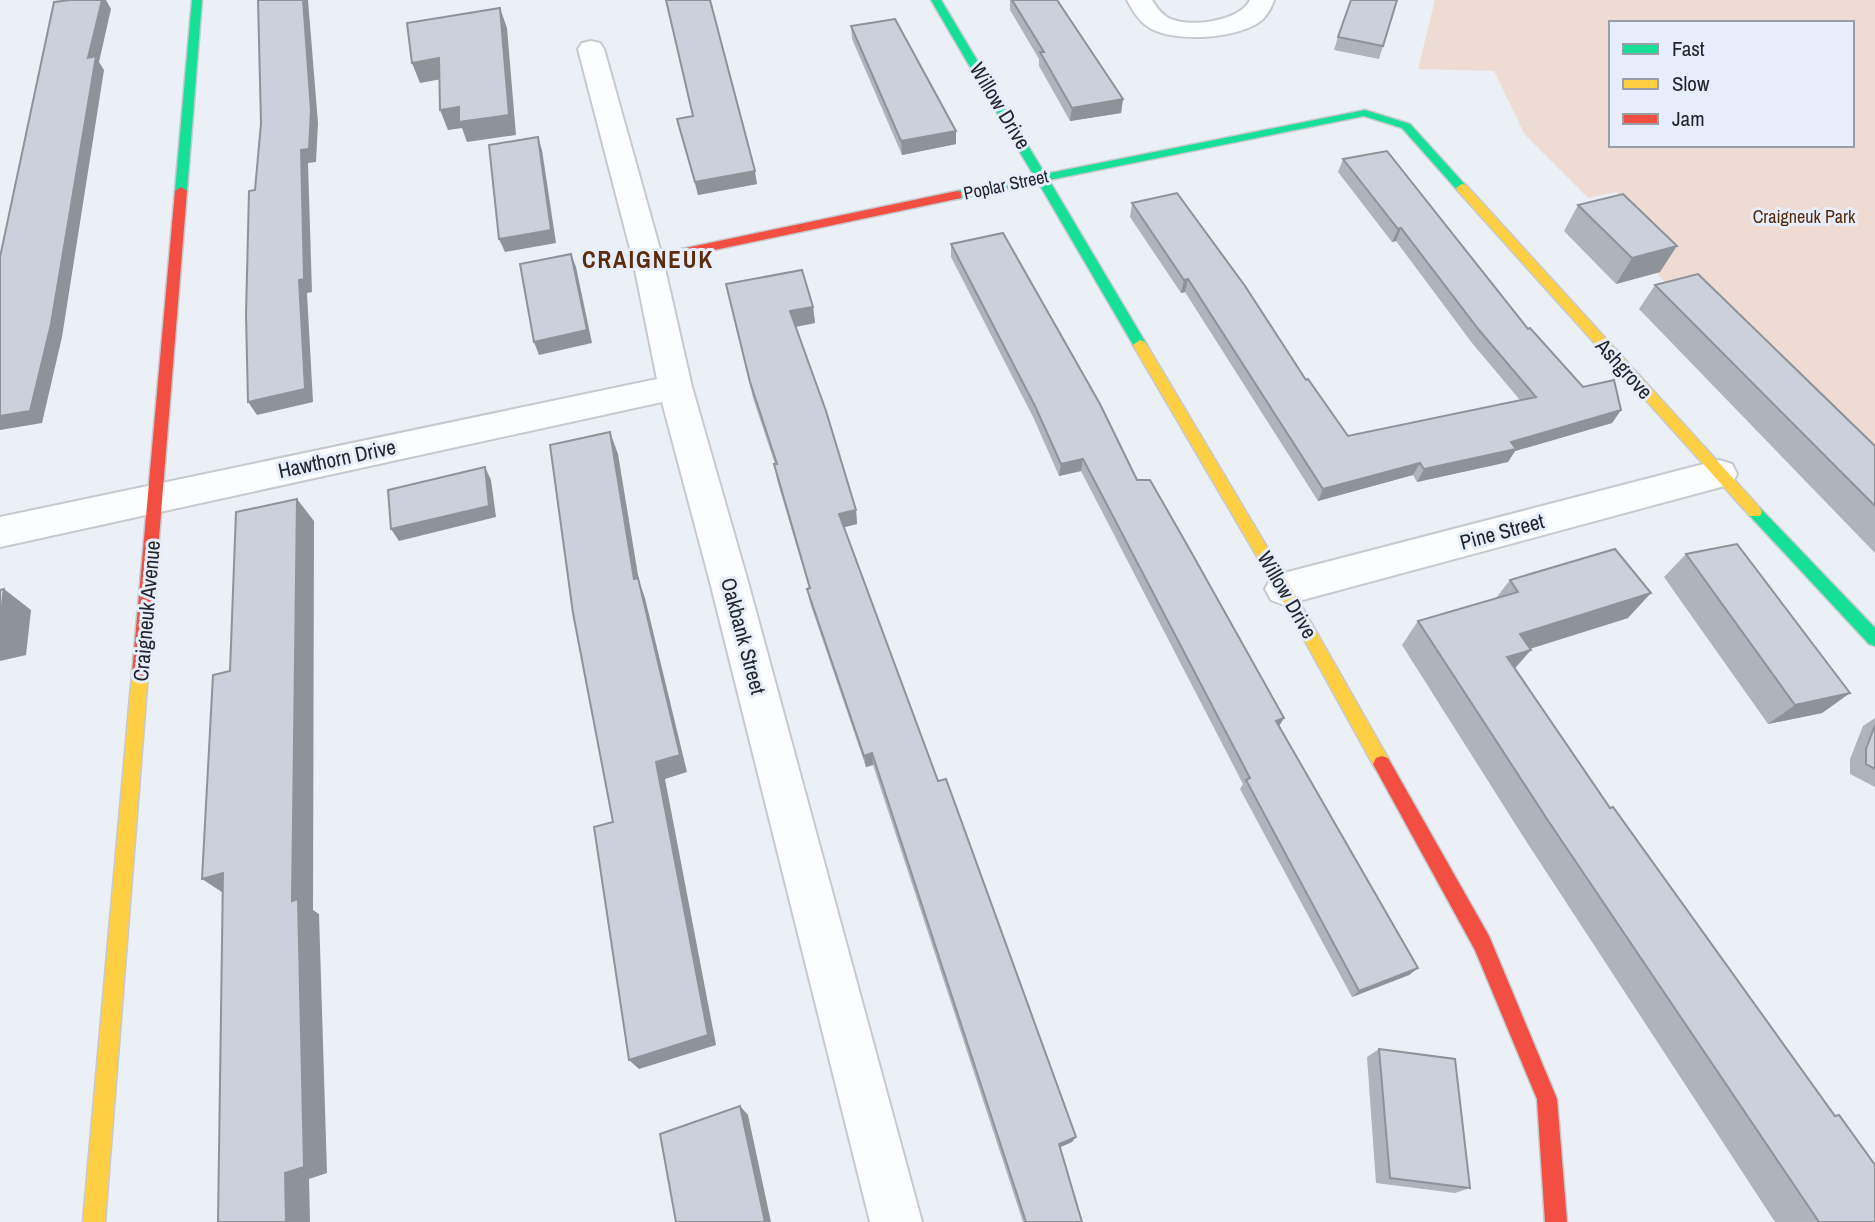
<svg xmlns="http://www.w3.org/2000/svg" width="1875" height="1222" font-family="'Archivo Narrow',sans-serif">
<rect width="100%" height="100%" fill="#ebeff6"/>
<path fill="#eedcd4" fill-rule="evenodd" d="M1435,0H1875V513L1764,382L1656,273L1659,272L1625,200L1616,192L1588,198L1525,135L1494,71L1418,69ZM1611,23H1852V145H1611Z"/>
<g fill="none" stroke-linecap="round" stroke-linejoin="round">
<g stroke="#c6c9ce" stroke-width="4">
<g id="street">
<path d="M1127,0H1152C1156,6 1160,13 1167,17C1186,29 1240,22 1250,0H1274C1272,6 1268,14 1263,19C1242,39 1170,44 1147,26C1138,20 1132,9 1127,0Z"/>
<path d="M591,41L600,43L604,49L663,260L692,387L748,582L922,1222H870L710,582L662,402L0,547V517L657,379L633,260L578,49L582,43Z"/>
<path d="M1719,460L1732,464L1737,474L1732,484L1284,605L1271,600L1265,589L1271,578L1284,573Z"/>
</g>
</g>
<g stroke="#c6c9ce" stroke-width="3">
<g id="fast">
<path d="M192,0H202L187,191L181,195L175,191Z"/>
<path d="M931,0H941L1045,174L1365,110L1410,124L1468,188L1462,192L1458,191L1402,128L1364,116L1049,180L1147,345L1145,348H1135L1038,182L957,199L951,195L957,191L1034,176Z"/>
<path d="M1755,506L1760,508L1875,628V646L1869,644L1750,516L1748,512Z"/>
</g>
</g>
<g stroke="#c6c9ce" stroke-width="3">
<g id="slow">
<path d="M1462,184L1466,185L1760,508L1762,512L1760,516H1750L1458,191L1456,188Z"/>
<path d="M1140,340L1145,342L1289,584L1388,758L1391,764L1388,770L1382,772L1376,770L1279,594L1133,345Z"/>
<path d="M140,667L146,669L148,674L105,1222H83L132,674L134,669Z"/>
</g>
</g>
<g stroke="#c6c9ce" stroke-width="3">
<g id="jam">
<path d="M181,187L187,191L148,674L146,679L140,681L134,679L132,674L175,191Z"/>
<path d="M957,191L961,192V198L648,264L642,260L648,256Z"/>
<path d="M1382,756L1388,758L1489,936L1557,1099L1567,1222H1545L1537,1099L1475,950L1373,764L1376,758Z"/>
</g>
</g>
<use href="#street" fill="#fcfdfe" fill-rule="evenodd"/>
<use href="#fast" fill="#16e098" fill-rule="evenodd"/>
<use href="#slow" fill="#ffcf43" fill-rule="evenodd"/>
<use href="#jam" fill="#f24e42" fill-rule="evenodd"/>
</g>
<g fill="#afb3bb">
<path d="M1010,0H1057L1123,99L1121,113L1070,121L1039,66V59L1010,10Z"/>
<path d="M851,26L956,144L902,155L852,39Z"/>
<path d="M1338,37L1383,46L1379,59L1334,50Z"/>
<path d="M677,119L757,184L698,195Z"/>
<path d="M1343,159L1528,329L1583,387L1621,410L1612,423L1515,451L1508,462L1417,482L1413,475L1318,501L1185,292L1181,293L1130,217L1132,203L1306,380L1348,436L1520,400L1472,343L1396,241L1392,242L1338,172Z"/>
<path d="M1578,205L1660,272L1616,284L1564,231Z"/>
<path d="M951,244L1137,480L1418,968L1409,975L1352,997L1240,789L1243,784L1081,471L1059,476L1034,419L951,257Z"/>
<path d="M726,284L813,307L815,323L796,327L856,510L857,524L844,527L1072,1142L1060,1147L1082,1222H1023L873,765L866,767L810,603L807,589L809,588L777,480L775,464L753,398Z"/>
<path d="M1655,285L1875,446V553L1639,309Z"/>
<path d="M1686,554L1850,693L1822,713L1768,724L1664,577Z"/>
<path d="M1510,580L1628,618L1530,649L1515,668L1610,808L1834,1116L1839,1115L1875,1222H1775L1526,841L1402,645L1418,621L1496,598Z"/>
<path d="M1875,718V787L1850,774V759L1863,726Z"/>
<path d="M1379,1049L1470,1188L1455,1193L1376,1183L1367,1057Z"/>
</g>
<g fill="#8e9299">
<path d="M102,0H106L111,9L99,62L104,70L62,337L42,423L0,430V416Z"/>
<path d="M303,0H308L318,123L316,162L308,163L312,292L307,293L313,402L257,415L248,402L299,280Z"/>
<path d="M500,8L507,28L516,135L467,142L462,128L448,130L440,110Z"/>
<path d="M439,58L447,78L420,83L412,63Z"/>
<path d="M1123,99L1121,113L1070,121L1072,108Z"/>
<path d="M956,131V144L902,155L901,141Z"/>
<path d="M538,137L542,150L556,243L505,252L499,239Z"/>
<path d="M755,171L757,184L698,195L695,182Z"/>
<path d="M1401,228L1396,241L1392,242L1398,229Z"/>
<path d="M1677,246L1660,272L1616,284L1632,258Z"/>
<path d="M571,254L576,267L592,343L539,355L534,342Z"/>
<path d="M1188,279L1185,292L1181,293L1184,280Z"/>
<path d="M813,307L815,323L793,327L790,311Z"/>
<path d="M1621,410L1612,423L1515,451L1508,462L1417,482L1424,469L1511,442Z"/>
<path d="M610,432L618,454L639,581L645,598L687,772L665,779L716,1045L639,1069L629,1060L656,762L634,579Z"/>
<path d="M1083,459L1081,471L1059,476L1061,464Z"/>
<path d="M1420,463L1413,475L1318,501L1323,489Z"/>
<path d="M485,467L491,480L496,517L399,541L391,529Z"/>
<path d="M297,499L314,521L313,910L319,914L327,1173L309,1179L310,1222H286L285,1173L292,901Z"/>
<path d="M856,510L857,524L841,528L839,514Z"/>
<path d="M4,589L31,610L26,655L0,661V621Z"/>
<path d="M1651,593L1628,618L1500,658L1520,634Z"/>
<path d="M1531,650L1510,674L1507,657Z"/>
<path d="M1850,693L1822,713L1768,724L1795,705Z"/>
<path d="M1284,718L1278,728L1276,721Z"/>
<path d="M872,753L873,765L866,767L864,756Z"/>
<path d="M223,873L225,894L202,879Z"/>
<path d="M1418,968L1409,975L1352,997L1359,991Z"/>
<path d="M740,1106L748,1115L771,1222H765Z"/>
<path d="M1076,1137L1072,1142L1056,1149L1059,1144Z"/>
</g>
<g fill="#cbd0da" stroke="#8e9299" stroke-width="2">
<path d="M70,0H102L88,58L96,56L51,324L30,411L0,416V257L54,2Z"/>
<path d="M258,0H303L311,110L309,149L301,150L304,279L299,280L305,389L248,402L246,315L249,191L255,190L261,123Z"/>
<path d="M666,0H710L755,171L695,182L677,119L693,116Z"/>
<path d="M1012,0H1057L1123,99L1072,108L1040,52H1044Z"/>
<path d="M1351,0H1397L1383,46L1338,37Z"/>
<path d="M500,8L509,115L459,122V107L440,110L439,58L412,63L407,23Z"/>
<path d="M895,19L956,131L901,141L851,26Z"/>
<path d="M538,137L551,230L499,239L489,145Z"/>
<path d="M1387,151L1528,329L1530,328L1583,387L1614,380L1621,410L1511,442L1516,449L1424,469L1420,463L1323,489L1188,279L1184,280L1132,203L1177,193L1245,286L1306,380L1308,379L1348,436L1536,397L1479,330L1401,228L1398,229L1343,159Z"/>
<path d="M1623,194L1677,246L1632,258L1578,205Z"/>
<path d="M1003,233L1100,404L1137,480H1150L1190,550L1284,718L1276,721L1418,968L1359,991L1246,780L1250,778L1083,459L1061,464L1035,406L951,244Z"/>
<path d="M571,254L587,330L534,342L520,264Z"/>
<path d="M802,270L813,307L790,311L826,411L856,510L839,514L938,781L946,779L1076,1137L1059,1144L1082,1222H1026L872,753L864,756L807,589L810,588L774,464H777L750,382L726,284Z"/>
<path d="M1698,274L1875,446V506L1655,285Z"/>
<path d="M610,432L634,579L638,578L680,755L656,762L708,1035L629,1060L594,827L613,822L573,613L550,445Z"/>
<path d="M485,467L489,506L391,529L388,490Z"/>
<path d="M297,499L292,901L298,899L304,1167L285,1173L286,1222H218L223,873L202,879L213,675L230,671L236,512Z"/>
<path d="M1737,544L1850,693L1795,705L1686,554Z"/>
<path d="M1615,549L1651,593L1520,634L1531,650L1507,657L1610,808L1613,807L1835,1116L1839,1115L1875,1165V1222H1819L1549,822L1418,621L1518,592L1510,580Z"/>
<path d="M4,589L0,621V590Z"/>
<path d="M1875,725V769L1866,764V749Z"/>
<path d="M1379,1049L1455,1059L1470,1188L1390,1178Z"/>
<path d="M740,1106L765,1222H676L660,1134Z"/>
</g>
<g text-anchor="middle" stroke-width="6" stroke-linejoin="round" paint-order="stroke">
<g font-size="18" fill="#23252a" stroke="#e7eefb">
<text transform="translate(1006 185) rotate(-12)" y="6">Poplar Street</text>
</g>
<g font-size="18" fill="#572705" stroke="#e7eefb">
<text x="1804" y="223">Craigneuk Park</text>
</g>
<g font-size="21" fill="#23252a" stroke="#e7eefb">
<text transform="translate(1000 106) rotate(59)" y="7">Willow Drive</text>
<text transform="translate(1624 369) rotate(48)" y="7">Ashgrove</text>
<text transform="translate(337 459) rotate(-12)" y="7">Hawthorn Drive</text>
<text transform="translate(1502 532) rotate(-15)" y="7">Pine Street</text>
<text transform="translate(1287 595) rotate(60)" y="7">Willow Drive</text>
<text transform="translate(147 611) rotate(-85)" y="7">Craigneuk Avenue</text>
<text transform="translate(743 636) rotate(75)" y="7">Oakbank Street</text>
</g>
<g font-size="23" font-weight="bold" letter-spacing="2" fill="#5b2c0d" stroke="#e7eefb">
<text x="648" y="268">CRAIGNEUK</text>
</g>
</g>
<rect x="1609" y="21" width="245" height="126" fill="#e7eefb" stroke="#999ea7" stroke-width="2"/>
<rect x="1623" y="44" width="35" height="10" fill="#16e098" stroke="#999ea7" stroke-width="2"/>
<text x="1672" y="56" font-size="21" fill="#23252a">Fast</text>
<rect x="1623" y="79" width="35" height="10" fill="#ffcf43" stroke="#999ea7" stroke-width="2"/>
<text x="1672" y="91" font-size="21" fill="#23252a">Slow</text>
<rect x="1623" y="114" width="35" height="10" fill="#f24e42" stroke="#999ea7" stroke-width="2"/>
<text x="1672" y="126" font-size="21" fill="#23252a">Jam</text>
</svg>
